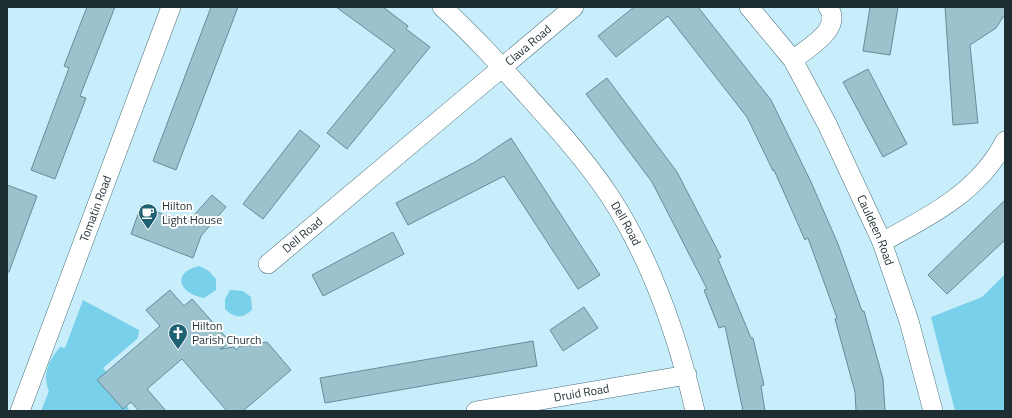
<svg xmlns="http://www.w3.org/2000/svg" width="1012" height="418" font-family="'Titillium Web',sans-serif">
<rect width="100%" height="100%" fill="#c7eefa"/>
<g fill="#79d0ea">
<path d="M199,266L209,271L216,279V290L204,298C180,294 170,273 199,266Z"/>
<path d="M1005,274V411H955L931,317L982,297Z"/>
<path d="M230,290L243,291L251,297L252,310C242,319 235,318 225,309V299Z"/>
<path d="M83,300L139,330L138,338L103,368L115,381L129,410L132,411H41L49,391C42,374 49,360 60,347L65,348Z"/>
</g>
<g fill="#9cc2ce" stroke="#678c97">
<path d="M87,7H115L80,96L86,98L55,179L31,170L69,68L64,66Z"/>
<path d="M211,7H238L176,170L153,161Z"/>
<path d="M336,7H383L408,26L406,29L430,47L347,149L327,133L395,50Z"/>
<path d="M634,7H698L771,100L811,182L838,244L862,311H864L883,379L885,411H856L855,392L835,319L837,318L808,238L805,240L774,170L773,171L747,117L668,16L616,57L598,36Z"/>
<path d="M870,7H898L890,55L863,51Z"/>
<path d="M945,7H1005V14L996,28L970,45L978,123L953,125Z"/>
<path d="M868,69L907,144L883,157L843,82Z"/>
<path d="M607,78L677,172L721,257L718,259L751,338H753L764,385L761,386L765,411H743L725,326L719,328L704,290L707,289L652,182L586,94Z"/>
<path d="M300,130L320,146L263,219L243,204Z"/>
<path d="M511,138L600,275L578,289L504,176L408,225L396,203L475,162Z"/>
<path d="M7,185L37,196L9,272H7Z"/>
<path d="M212,195L226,207L201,236L193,258L131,234L141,206L187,223Z"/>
<path d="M1005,200V240L947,294L928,275Z"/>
<path d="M393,232L404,254L323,296L312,275Z"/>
<path d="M170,290L184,306L192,299L231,343L220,349L234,347L236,350L240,346L267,342L291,370L243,411H227L182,359L147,389L166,411H139L131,402L123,409L97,380L160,326L146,310Z"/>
<path d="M584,307L598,328L563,351L550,330Z"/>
<path d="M533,341L537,366L325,403L320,378Z"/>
</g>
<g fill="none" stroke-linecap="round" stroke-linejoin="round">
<g stroke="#4d707b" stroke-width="20">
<g id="street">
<path id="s1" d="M442,7C472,34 499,64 526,94C555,126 585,159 609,195C651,259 678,337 695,411"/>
<path id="s2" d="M749,7L793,60L827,124L882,242L909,321L933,411"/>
<path d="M793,60C807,48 844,29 828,7"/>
<path d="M882,242C929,217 980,191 1005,141"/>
<path id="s3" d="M268,264L574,7"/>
<path id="s4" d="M20,411L171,7"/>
<path id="s5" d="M476,411L687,375"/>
</g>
</g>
<use href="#street" stroke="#fff" stroke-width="19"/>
</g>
<defs>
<g id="cafe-pin" transform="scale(1)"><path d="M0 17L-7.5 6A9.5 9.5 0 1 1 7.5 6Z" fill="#1d6173" stroke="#fff"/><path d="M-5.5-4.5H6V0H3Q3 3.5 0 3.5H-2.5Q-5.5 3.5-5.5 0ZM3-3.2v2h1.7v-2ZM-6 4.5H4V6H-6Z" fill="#fff"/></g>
<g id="church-pin" transform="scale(1)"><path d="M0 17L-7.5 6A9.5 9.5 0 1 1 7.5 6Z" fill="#1d6173" stroke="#fff"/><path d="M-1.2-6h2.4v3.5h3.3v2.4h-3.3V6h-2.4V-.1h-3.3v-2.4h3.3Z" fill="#fff"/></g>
</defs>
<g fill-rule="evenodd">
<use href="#cafe-pin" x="148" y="213"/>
<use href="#church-pin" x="178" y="333"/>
</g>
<g text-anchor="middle" stroke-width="4" stroke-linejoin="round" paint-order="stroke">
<g font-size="12" fill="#1e2d32" stroke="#fff">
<text dy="4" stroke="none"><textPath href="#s3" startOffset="340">Clava Road</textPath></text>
<text dy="4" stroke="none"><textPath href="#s4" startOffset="216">Tomatin Road</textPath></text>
<text dy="4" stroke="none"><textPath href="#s1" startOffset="285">Dell Road</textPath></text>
<text dy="4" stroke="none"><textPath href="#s2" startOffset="258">Cauldeen Road</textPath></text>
<text dy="4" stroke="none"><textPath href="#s3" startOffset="45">Dell Road</textPath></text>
<text dy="4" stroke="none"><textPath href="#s5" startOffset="107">Druid Road</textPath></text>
</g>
<g font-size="12" fill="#1e2d32" stroke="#fff" text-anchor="start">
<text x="162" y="210">Hilton<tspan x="162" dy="14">Light House</tspan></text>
<text x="192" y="330">Hilton<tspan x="192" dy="14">Parish Church</tspan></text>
</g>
</g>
<rect width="1012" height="418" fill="none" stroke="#1e2d32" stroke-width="16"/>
</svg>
